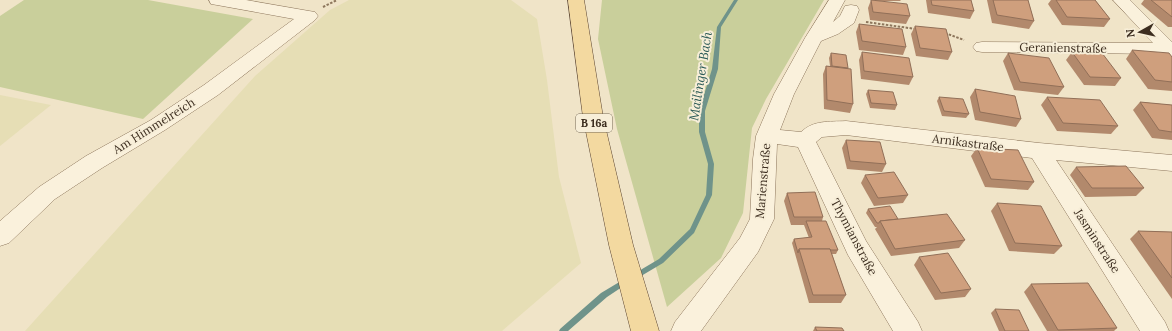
<svg xmlns="http://www.w3.org/2000/svg" width="1172" height="331" font-family="Lora,serif">
<rect width="100%" height="100%" fill="#f0e4c8"/>
<g fill="#e6deb5">
<path d="M349,0H511L537,19L547,80L559,177L581,263L502,331H25L255,76L330,10Z"/>
<path d="M0,95L51,105L0,146Z"/>
</g>
<g fill="#c9cf9b">
<path d="M24,0H148L253,19L143,119L0,87V16Z"/>
<path d="M602,0H824L766,99L752,128L743,213L721,258L667,307L617,129L598,39Z"/>
</g>
<g fill="none" stroke-linecap="round" stroke-linejoin="round">
<g fill="#6f938a" fill-rule="evenodd">
<path d="M734,0H738L721,27L718,69L705,111V132L714,164L712,195L694,233L663,263L636,279L634,280L632,279L631,277L632,275L659,259L690,229L706,195L708,164L699,132V111L712,69L717,27Z"/>
<path d="M626,278L628,279L630,281L628,283L607,297L568,331H559L560,329L601,293Z"/>
</g>
<g stroke="#8d765c" stroke-width="1">
<g id="minor">
<path d="M209,0H246L309,11L315,12L318,16L315,20L218,95L165,130L102,168L55,199L9,243L0,246V221L39,187L86,156L151,120L204,85L294,19L217,5L211,4Z"/>
<path d="M829,0H845L833,22L840,16L845,6L851,5L857,6L859,10L854,23L838,34L821,41L794,94L780,130L801,132C814,120 828,122 846,121L1039,143L1172,155V171L1056,160L1165,322L1169,331H1140L1032,158L846,135L822,137L816,142L866,241L918,322L922,331H893L848,255L798,147L777,144L774,219L758,252L701,331H671L675,322L740,238L750,219L753,159L756,136L774,94L805,38Z"/>
<path d="M1113,0H1130L1172,42V58L1164,54L982,52L976,51L973,47L976,43L982,42L1153,43Z"/>
</g>
</g>
<g stroke="#5b4430" stroke-width="1">
<path id="major" d="M568,0H584L603,117L633,245L659,331H631L609,245L583,117Z"/>
</g>
<g stroke="#8d765c" stroke-width="2" stroke-dasharray="2.5 1.5" stroke-linecap="butt">
<path d="M323,7L337,0"/>
<path d="M866,22L916,29"/>
<path d="M945,33L964,40"/>
</g>
<use href="#minor" fill="#faf1dc" fill-rule="evenodd"/>
<use href="#major" fill="#f3d9a0" fill-rule="evenodd"/>
</g>
<g fill="#b2896c">
<path d="M871,0L876,1V0H901L900,1H877L910,16L906,24L870,20L868,8Z"/>
<path d="M926,0H971L974,11L970,19L928,13Z"/>
<path d="M987,0H1028L1034,21L1029,29L992,23Z"/>
<path d="M1051,0H1095L1110,19L1104,27L1062,25L1048,4Z"/>
<path d="M1144,0H1172V27H1168L1141,4Z"/>
<path d="M859,24L906,47L903,55L859,50L856,32Z"/>
<path d="M915,26L952,52L948,60L916,56L911,34Z"/>
<path d="M1132,50L1172,57V91L1148,89L1126,59Z"/>
<path d="M862,52L913,77L909,85L861,79L859,60Z"/>
<path d="M1072,52L1121,78L1115,86L1084,85L1066,60Z"/>
<path d="M831,53L848,68L853,104L850,113L824,109L823,74L826,66H830L829,58Z"/>
<path d="M1008,53L1064,87L1058,95L1014,90L1003,61Z"/>
<path d="M975,89L1021,119L1016,127L975,120L970,97Z"/>
<path d="M868,90L897,105L895,110L870,108L866,94Z"/>
<path d="M939,97L969,114L966,118L942,116L937,101Z"/>
<path d="M1047,97L1118,126L1111,134L1057,131L1041,105Z"/>
<path d="M1140,102L1172,105V140L1152,138L1133,110Z"/>
<path d="M846,140L886,164L882,172L847,169L842,148Z"/>
<path d="M977,148L1034,182L1028,190L985,187L971,156Z"/>
<path d="M1076,167L1144,188L1136,196L1085,197L1070,175Z"/>
<path d="M865,175L908,195L903,203L874,206L861,183Z"/>
<path d="M787,193L823,217L822,221L838,250L836,254H832L846,295L841,303H809L792,243L794,239L809,238L804,225H791L784,201Z"/>
<path d="M997,203L1062,246L1054,254L1009,251L991,211Z"/>
<path d="M868,209L898,219L965,240L959,248L891,256L875,229L877,227H875L866,213Z"/>
<path d="M1138,231L1172,232V299L1130,239Z"/>
<path d="M919,257L971,289L965,297L935,300L914,265Z"/>
<path d="M1031,284L1117,328L1114,331H1047L1024,292Z"/>
<path d="M995,309L1029,331H999L991,313Z"/>
<path d="M815,327L844,331H813Z"/>
</g>
<g fill="#cf9f7d" stroke="#916f58">
<path d="M871,0L907,4L910,16L873,12Z"/>
<path d="M931,0H971L974,11L932,5Z"/>
<path d="M993,0H1028L1034,21L997,15Z"/>
<path d="M1056,0H1095L1110,19L1067,17Z"/>
<path d="M1151,0H1172V17Z"/>
<path d="M859,24L902,29L906,47L862,41Z"/>
<path d="M915,26L946,29L952,52L920,48Z"/>
<path d="M1132,50L1169,53L1172,57V82L1155,80Z"/>
<path d="M862,52L909,58L913,77L864,71Z"/>
<path d="M1072,52L1102,53L1121,78L1090,77Z"/>
<path d="M831,53L846,55L848,68L832,66Z"/>
<path d="M1008,53L1049,58L1064,87L1020,82Z"/>
<path d="M826,66L851,69L853,104L827,100Z"/>
<path d="M975,89L1015,96L1021,119L980,112Z"/>
<path d="M868,90L893,92L897,105L871,103Z"/>
<path d="M939,97L963,99L969,114L944,111Z"/>
<path d="M1047,97L1100,100L1118,126L1063,123Z"/>
<path d="M1140,102L1172,105V132L1159,130Z"/>
<path d="M846,140L880,142L886,164L850,161Z"/>
<path d="M977,148L1018,150L1034,182L991,179Z"/>
<path d="M1126,166L1144,188H1092L1076,167Z"/>
<path d="M894,172L908,195L878,198L865,175Z"/>
<path d="M815,192L823,217H794L787,193Z"/>
<path d="M997,203L1041,206L1062,246L1015,243Z"/>
<path d="M890,206L898,219L880,221L879,223H877L868,209Z"/>
<path d="M947,214L965,240L895,249L880,221Z"/>
<path d="M806,221H826L838,250H831L830,249H799L798,253L794,239L812,237Z"/>
<path d="M1138,231L1172,232V278Z"/>
<path d="M799,249H830L846,295H813Z"/>
<path d="M948,253L971,289L941,293L919,257Z"/>
<path d="M1088,283L1117,328L1058,330L1031,284Z"/>
<path d="M995,309L1019,310L1029,331H1005Z"/>
<path d="M815,327L842,328L844,331H817Z"/>
</g>
<g text-anchor="middle" stroke-width="4" stroke-linejoin="round" paint-order="stroke">
<rect fill="#f7eed8" stroke="#756857" stroke-width="1" x="576" y="114" width="36" height="18" rx="3"/>
<g font-size="11" font-weight="bold" fill="#3d2e20">
<text x="594" y="127">B 16a</text>
</g>
<g font-size="12" fill="#3d2e20" stroke="#f7eed8">
<text transform="translate(1063 48) rotate(1)" y="4">Geranienstraße</text>
<text transform="translate(154 126) rotate(-32)" y="4">Am Himmelreich</text>
<text transform="translate(968 143) rotate(7)" y="4">Arnikastraße</text>
<text transform="translate(763 181) rotate(-85)" y="4">Marienstraße</text>
<text transform="translate(854 237) rotate(62)" y="4">Thymianstraße</text>
<text transform="translate(1097 241) rotate(57)" y="4">Jasminstraße</text>
</g>
<g font-size="13" font-style="italic" fill="#2f5d5a" stroke="#f7eed8">
<text transform="translate(700 76) rotate(-81)" y="5">Mailinger Bach</text>
</g>
</g>
<g transform="translate(1140 32) rotate(262)" stroke="#f7eed8" stroke-width="3" paint-order="stroke">
<path d="M0-3L7 15L0 10L-7 15Z" fill="#3d2e20"/>
<text y="-6" font-size="11" font-weight="bold" text-anchor="middle" fill="#3d2e20">N</text>
</g>
</svg>
